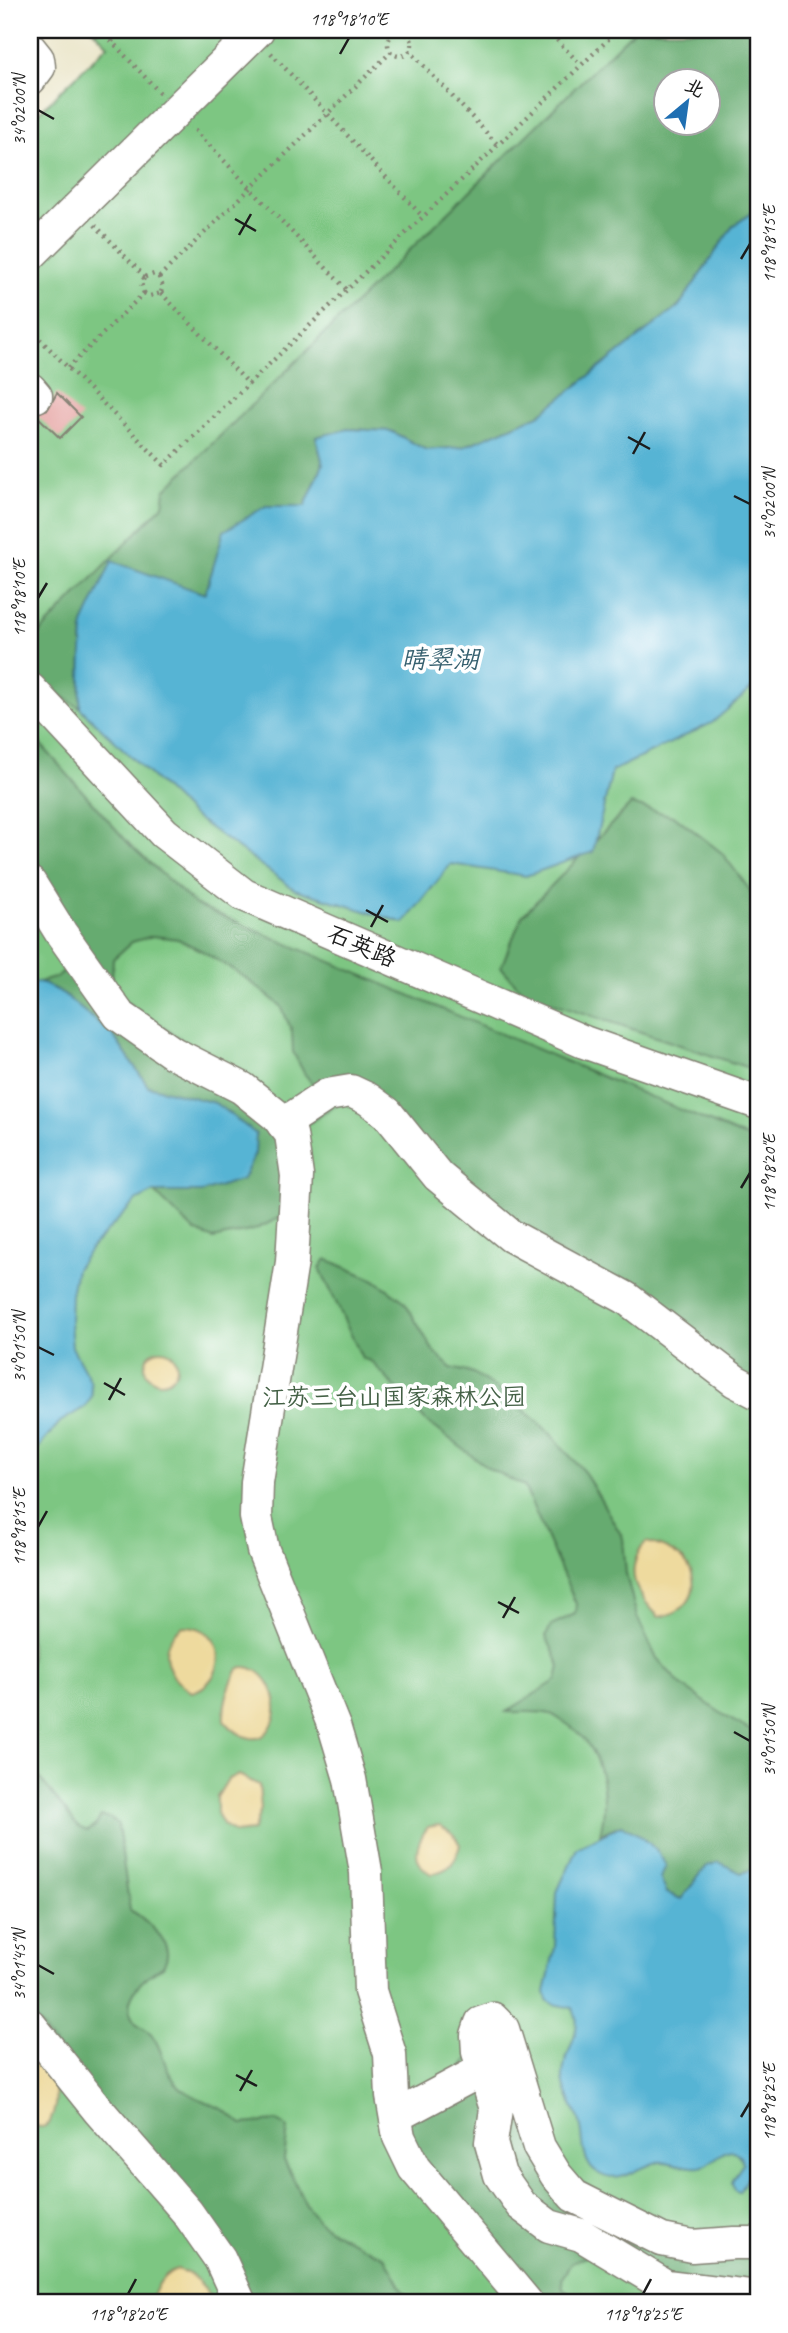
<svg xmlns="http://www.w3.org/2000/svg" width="788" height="2333" font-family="Caveat,'LXGW WenKai TC',sans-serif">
<rect width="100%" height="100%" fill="#fff"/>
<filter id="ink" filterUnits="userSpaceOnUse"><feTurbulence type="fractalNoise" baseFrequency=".0143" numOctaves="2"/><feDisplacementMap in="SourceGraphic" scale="14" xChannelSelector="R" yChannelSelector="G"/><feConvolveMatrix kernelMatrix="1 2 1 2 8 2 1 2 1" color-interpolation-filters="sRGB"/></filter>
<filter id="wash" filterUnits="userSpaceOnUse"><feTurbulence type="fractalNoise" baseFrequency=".00686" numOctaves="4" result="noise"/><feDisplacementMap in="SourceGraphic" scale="28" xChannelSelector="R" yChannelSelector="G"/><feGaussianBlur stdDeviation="1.57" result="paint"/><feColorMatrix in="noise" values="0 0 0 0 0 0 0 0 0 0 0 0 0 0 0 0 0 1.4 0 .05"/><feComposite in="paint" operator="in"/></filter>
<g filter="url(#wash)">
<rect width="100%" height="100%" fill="#ece7cc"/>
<path fill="#7dc682" stroke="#4c714f" stroke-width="2" fill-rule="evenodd" d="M93,30H758V2303H30V121L108,45ZM666,80H708V122H666Z"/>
<g fill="#66ab70" stroke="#416446" stroke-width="2" fill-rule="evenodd">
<path d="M634,30H758V209L733,226L679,306L539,415L463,447L426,450L391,431L348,429L316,437L323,464L305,506H266L205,594L83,624L80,708L30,675V643L163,505L165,490ZM666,80H708V122H666Z"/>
<path d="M30,732L131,846L196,905L745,1137L758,1140V1403L377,1116L343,1101L301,1128L302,1207L254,1230L213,1239L194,1231L154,1192H202L178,1095L148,1086L112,1034L59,991L39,982C54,979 63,976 69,962L30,873ZM153,936L178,939L202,951L243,976L281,1006L292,1031L293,1052L304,1073L317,1090L284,1109L117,996L112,978L113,959L132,942Z"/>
<path d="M631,804L676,817L722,853L758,901V1071L524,993L501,967L522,916Z"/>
<path d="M326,1259L375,1280L404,1301L434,1352L451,1368L473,1373L508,1396L549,1432L585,1473L623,1538L626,1574L637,1617L656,1657L680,1684L725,1716L758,1735V1868L741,1873L707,1866L681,1899L667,1893L659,1878L621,1825L600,1834C610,1794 602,1745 564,1722C560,1720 555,1715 550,1714C538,1710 519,1713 506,1712L557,1680L560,1666L546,1636L551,1625L575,1614L576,1604L524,1486L488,1468L425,1420L372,1362L362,1358L320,1268Z"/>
<path d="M30,1765L78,1827L87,1831L95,1827L101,1816L111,1818L118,1825L130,1910C142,1916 165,1937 167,1951C168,1957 165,1962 163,1967C144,1975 118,2001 135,2022C139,2027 148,2029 152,2035C163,2049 164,2070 177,2084C189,2097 209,2102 224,2110C231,2114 236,2119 242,2124L277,2121L288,2128L284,2160L306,2205L318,2221L335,2233L385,2257L404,2292L415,2303H248L30,2012Z"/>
<path d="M473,2051L556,2168L674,2234H758V2303L590,2254L572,2262L562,2278L563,2288L579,2303H519L396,2152L408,2101L458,2073Z"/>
</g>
<g fill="#eeda9e" stroke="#857b5d" stroke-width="2">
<circle cx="161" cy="1366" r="16"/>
<path d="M646,1542C661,1545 685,1555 691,1571C700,1597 683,1613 659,1617C636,1594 622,1571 646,1542Z"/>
<path d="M183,1626C231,1626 227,1683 192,1692C166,1678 154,1645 183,1626Z"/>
<path d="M243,1667C266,1666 282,1700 274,1720C263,1750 239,1738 224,1720C223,1701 229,1685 238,1669Z"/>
<path d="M239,1775L259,1785L261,1809L253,1831L235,1833L223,1824L217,1813V1797L228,1779Z"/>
<path d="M439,1825L453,1833L460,1845C455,1863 450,1870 431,1874C411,1862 415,1844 428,1827Z"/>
<path d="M30,2055C56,2069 62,2098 49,2124L43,2127L30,2126Z"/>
<path d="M177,2269C196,2274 205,2288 216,2303H150C156,2289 161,2274 177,2269Z"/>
</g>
<g fill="#56b4d4" stroke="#396878" stroke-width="2">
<path d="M758,209V683L712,723L612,771L593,852L526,876L451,864L404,923L294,889L192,815L80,708L83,624L112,561L205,594L224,531L266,506H305L323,464L316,437L348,429L391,431L426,450L463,447L539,415L679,306L733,226Z"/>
<path d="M39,982L59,991L112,1034L148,1086L215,1103L256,1134L255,1154L243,1179L202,1192H154L136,1201L92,1247L76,1269L71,1295L70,1322L72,1347L90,1380L92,1396L85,1407L60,1422L30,1458V983Z"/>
<path d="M621,1825C640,1834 657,1846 666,1866L660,1878L667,1893L681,1899L707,1866L719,1862L741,1873L758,1868V2167L749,2174L739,2192L734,2190L732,2182L743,2163C731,2133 715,2165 700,2167C686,2169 668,2160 658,2162C637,2167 619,2187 598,2173C596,2173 591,2168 590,2166C581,2153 584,2134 579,2119C574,2106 564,2094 563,2079C561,2054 587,2029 572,2008L554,2004L547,2000L545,1992L555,1947L557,1892L577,1848Z"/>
</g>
<g id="blocks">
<path fill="#e5a2a0" d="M57,393L81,417L60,438L35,414L48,409Z"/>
</g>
</g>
<g filter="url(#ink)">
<use href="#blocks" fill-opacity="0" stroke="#848274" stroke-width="2"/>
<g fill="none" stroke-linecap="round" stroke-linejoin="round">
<g stroke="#848274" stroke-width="35">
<g id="minor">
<path d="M30,49L38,59L39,67L30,79"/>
<path d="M30,255L258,30"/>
<path d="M30,389L36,396"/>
<path d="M30,689L164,833L244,895L584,1042L758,1103"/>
<path d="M30,883L61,933L119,1015L173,1053L242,1088L277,1116L291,1134L297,1176L292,1262L257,1482L256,1517L263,1550L335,1729L350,1779L366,1872L370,1991L390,2054L392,2096L399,2137L414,2168L527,2303"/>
<path d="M283,1124L327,1095L351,1091L368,1099L387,1113L438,1176L511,1236L626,1298L735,1381L758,1393"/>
<path d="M30,2025L99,2111L187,2212L220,2259L240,2303"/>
<path d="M396,2116L484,2069"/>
<path d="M758,2243H734L692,2246L662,2240L574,2196L556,2175L539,2147L503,2029L493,2019L481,2023L477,2035L478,2052L496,2109L491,2143L500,2175L521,2205L549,2226L581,2235L666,2286L758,2297"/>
</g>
</g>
<g stroke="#848274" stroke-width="4.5" stroke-dasharray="2 5" stroke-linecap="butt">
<path d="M101,30L160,93"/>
<path d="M547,30L581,65"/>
<circle cx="400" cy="44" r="12"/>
<path d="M112,41L125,30"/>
<path d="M409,50L498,145"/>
<path d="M271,53L423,217"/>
<path d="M195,130L347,290"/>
<path d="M95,225L145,277"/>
<path d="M145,277L154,274L159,277"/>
<path d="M159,277L391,52"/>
<path d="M159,277L163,287L161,292"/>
<path d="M144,293L150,296L161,293"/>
<path d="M144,293L141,283L145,277"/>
<path d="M161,293L249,384"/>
<path d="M30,329L164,465L618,30"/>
<path d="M68,368L144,293"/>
</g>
<use href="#minor" stroke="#fff" stroke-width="32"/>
</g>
</g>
<path fill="none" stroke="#1c1c1c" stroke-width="2.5" d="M340,54L349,38M38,110L54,119M235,219L256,231M239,235L251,214M741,259L750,244M628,437L650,449M633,454L645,432M734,496L750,504M38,598L47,583M366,910L388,922M371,927L383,905M741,1188L750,1173M38,1347L54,1355M104,1383L125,1395M109,1400L121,1378M38,1527L47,1511M498,1602L519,1613M503,1618L515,1597M734,1732L750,1741M38,1965L54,1974M236,2075L257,2086M240,2091L252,2070M741,2117L750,2102M128,2294L136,2279M643,2294L651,2279"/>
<g text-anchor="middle" stroke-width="7" stroke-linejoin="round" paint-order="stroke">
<g font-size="24" fill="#1c1c1c" stroke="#fff">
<text transform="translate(362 946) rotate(23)" y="8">石英路</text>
</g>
<g font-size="24" fill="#436045" stroke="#fff">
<text x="394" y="1405">江苏三台山国家森林公园</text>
</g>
<g font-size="26" font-style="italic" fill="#36606f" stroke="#fff">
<text x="440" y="668">晴翠湖</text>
</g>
</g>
<rect width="788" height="2333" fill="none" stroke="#fff" stroke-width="77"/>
<g transform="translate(687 102) rotate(29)"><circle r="33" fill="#ffffff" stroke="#a4a4a4" stroke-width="2"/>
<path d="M0-5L12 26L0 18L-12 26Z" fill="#1f6fb2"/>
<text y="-10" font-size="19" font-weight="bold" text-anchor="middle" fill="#1c1c1c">北</text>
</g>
<rect x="38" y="38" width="712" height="2256" fill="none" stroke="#1c1c1c" stroke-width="2.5"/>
<g font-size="18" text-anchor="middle" fill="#1c1c1c">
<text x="349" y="25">118°18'10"E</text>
<text transform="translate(19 110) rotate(-90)" y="6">34°02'00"N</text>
<text transform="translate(769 244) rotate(-90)" y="6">118°18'15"E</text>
<text transform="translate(769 504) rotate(-90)" y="6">34°02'00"N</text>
<text transform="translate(19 598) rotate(-90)" y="6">118°18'10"E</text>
<text transform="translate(769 1173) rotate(-90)" y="6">118°18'20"E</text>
<text transform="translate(19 1347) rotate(-90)" y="6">34°01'50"N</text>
<text transform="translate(19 1527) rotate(-90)" y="6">118°18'15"E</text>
<text transform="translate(769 1741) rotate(-90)" y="6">34°01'50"N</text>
<text transform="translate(19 1965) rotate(-90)" y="6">34°01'45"N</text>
<text transform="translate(769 2102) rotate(-90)" y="6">118°18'25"E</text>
<text x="128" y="2320">118°18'20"E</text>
<text x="643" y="2320">118°18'25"E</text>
</g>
</svg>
